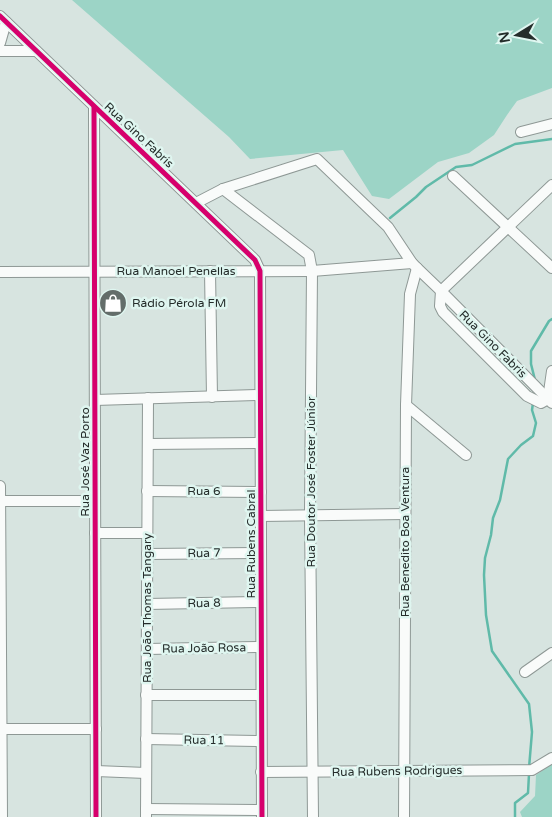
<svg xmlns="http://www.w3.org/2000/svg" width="552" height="817" font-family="'Varela Round',sans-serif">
<rect width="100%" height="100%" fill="#d7e4e0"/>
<g fill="#9cd4c6">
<path d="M72,0H552V88L517,101L507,115L494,135L469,153L438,162L389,199L372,196L343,150L250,159L229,137Z"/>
<path d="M552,764V817H522L520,812L535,796L536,775Z"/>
</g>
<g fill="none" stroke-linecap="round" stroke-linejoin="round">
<g stroke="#60baa9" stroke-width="2.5">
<path d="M390,218L416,197L426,187L456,167L472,165L515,144L552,139"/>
<path d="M535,380L531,364V351L549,321L552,319"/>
<path d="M529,768L532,732L529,704L492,651L486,615L484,575L485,558L491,535L493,518L500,500L508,459L521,445L533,436L536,423L532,410L533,403"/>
<path d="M515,817V803L528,793L529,774"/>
</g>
<g stroke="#8e9895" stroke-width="12">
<g id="street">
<path d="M0,16L255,260L260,271L262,817"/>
<path d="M0,43L6,22"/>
<path d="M0,51H36"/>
<path d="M94,107L96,817"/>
<path d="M521,132L552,124"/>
<path d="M453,176L552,268"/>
<path d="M552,185L441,291L440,306L443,312L527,396L541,403L548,399L552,371"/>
<path d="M223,189L309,255L312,271L310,515L313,817"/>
<path d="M196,203L223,189L317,159L388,227L412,263L417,268L441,291L552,403"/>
<path d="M210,271L212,397"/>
<path d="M0,272L312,271L412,263"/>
<path d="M95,400L260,395"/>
<path d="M406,405L466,455"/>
<path d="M148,444L260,443"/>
<path d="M0,486L2,817"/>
<path d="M147,491L261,492"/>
<path d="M0,501H95"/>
<path d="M261,516L405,514"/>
<path d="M95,533H147"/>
<path d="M147,554L261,553"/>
<path d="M147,604L261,602"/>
<path d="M147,649L261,647"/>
<path d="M525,672L552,653"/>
<path d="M146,695H261"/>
<path d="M0,729H96"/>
<path d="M146,739L261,741"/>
<path d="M96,771L146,773"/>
<path d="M261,772L532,770L552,758"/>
<path d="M146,809L262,810"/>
<path d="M146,817L148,398"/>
<path d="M404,817L406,405L410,294L417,268"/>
</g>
</g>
<use href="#street" stroke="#f9fbfa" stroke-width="10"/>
<g stroke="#dff6f0" stroke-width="8">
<g id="cycleway">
<path d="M0,16L255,260L260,271L262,817"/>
<path d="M94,107L96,817"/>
</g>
</g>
<use href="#cycleway" stroke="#d6006c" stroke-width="5"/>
</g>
<defs>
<g id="shop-disc" transform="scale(1.4375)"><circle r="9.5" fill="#636d6a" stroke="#dff6f0"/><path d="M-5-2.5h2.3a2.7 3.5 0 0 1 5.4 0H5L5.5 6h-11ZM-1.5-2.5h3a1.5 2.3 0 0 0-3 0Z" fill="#fff"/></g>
</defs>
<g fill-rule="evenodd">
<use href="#shop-disc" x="113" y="303"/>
</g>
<g text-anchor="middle" stroke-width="5" stroke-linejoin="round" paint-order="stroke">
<g font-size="12" fill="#252d2b" stroke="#dff6f0">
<text transform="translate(139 135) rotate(43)" y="4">Rua Gino Fabris</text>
<text x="176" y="275">Rua Manoel Penellas</text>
<text transform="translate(493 344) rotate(45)" y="4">Rua Gino Fabris</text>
<text transform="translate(85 462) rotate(-90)" y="4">Rua José Vaz Porto</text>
<text transform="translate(311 482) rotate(-90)" y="4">Rua Doutor José Foster Júnior</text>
<text x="204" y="495">Rua 6</text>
<text transform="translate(405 542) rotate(-90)" y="4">Rua Benedito Boa Ventura</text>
<text transform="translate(251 544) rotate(-90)" y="4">Rua Rubens Cabral</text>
<text transform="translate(204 553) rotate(-1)" y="4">Rua 7</text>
<text transform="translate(204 603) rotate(-1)" y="4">Rua 8</text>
<text transform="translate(147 608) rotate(-90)" y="4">Rua João Thomas Tangary</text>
<text transform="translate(204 648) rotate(-1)" y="4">Rua João Rosa</text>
<text transform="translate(204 740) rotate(1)" y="4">Rua 11</text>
<text transform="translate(397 771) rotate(-1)" y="4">Rua Rubens Rodrigues</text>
</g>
<g font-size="12" fill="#252d2b" stroke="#dff6f0" text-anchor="start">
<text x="132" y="307">Rádio Pérola FM</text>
</g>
</g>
<g transform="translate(517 35) rotate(260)" stroke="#dff6f0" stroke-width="4" paint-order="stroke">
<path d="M0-4L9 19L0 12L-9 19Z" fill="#252d2b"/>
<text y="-8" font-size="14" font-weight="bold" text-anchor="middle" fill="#252d2b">N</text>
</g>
</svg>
